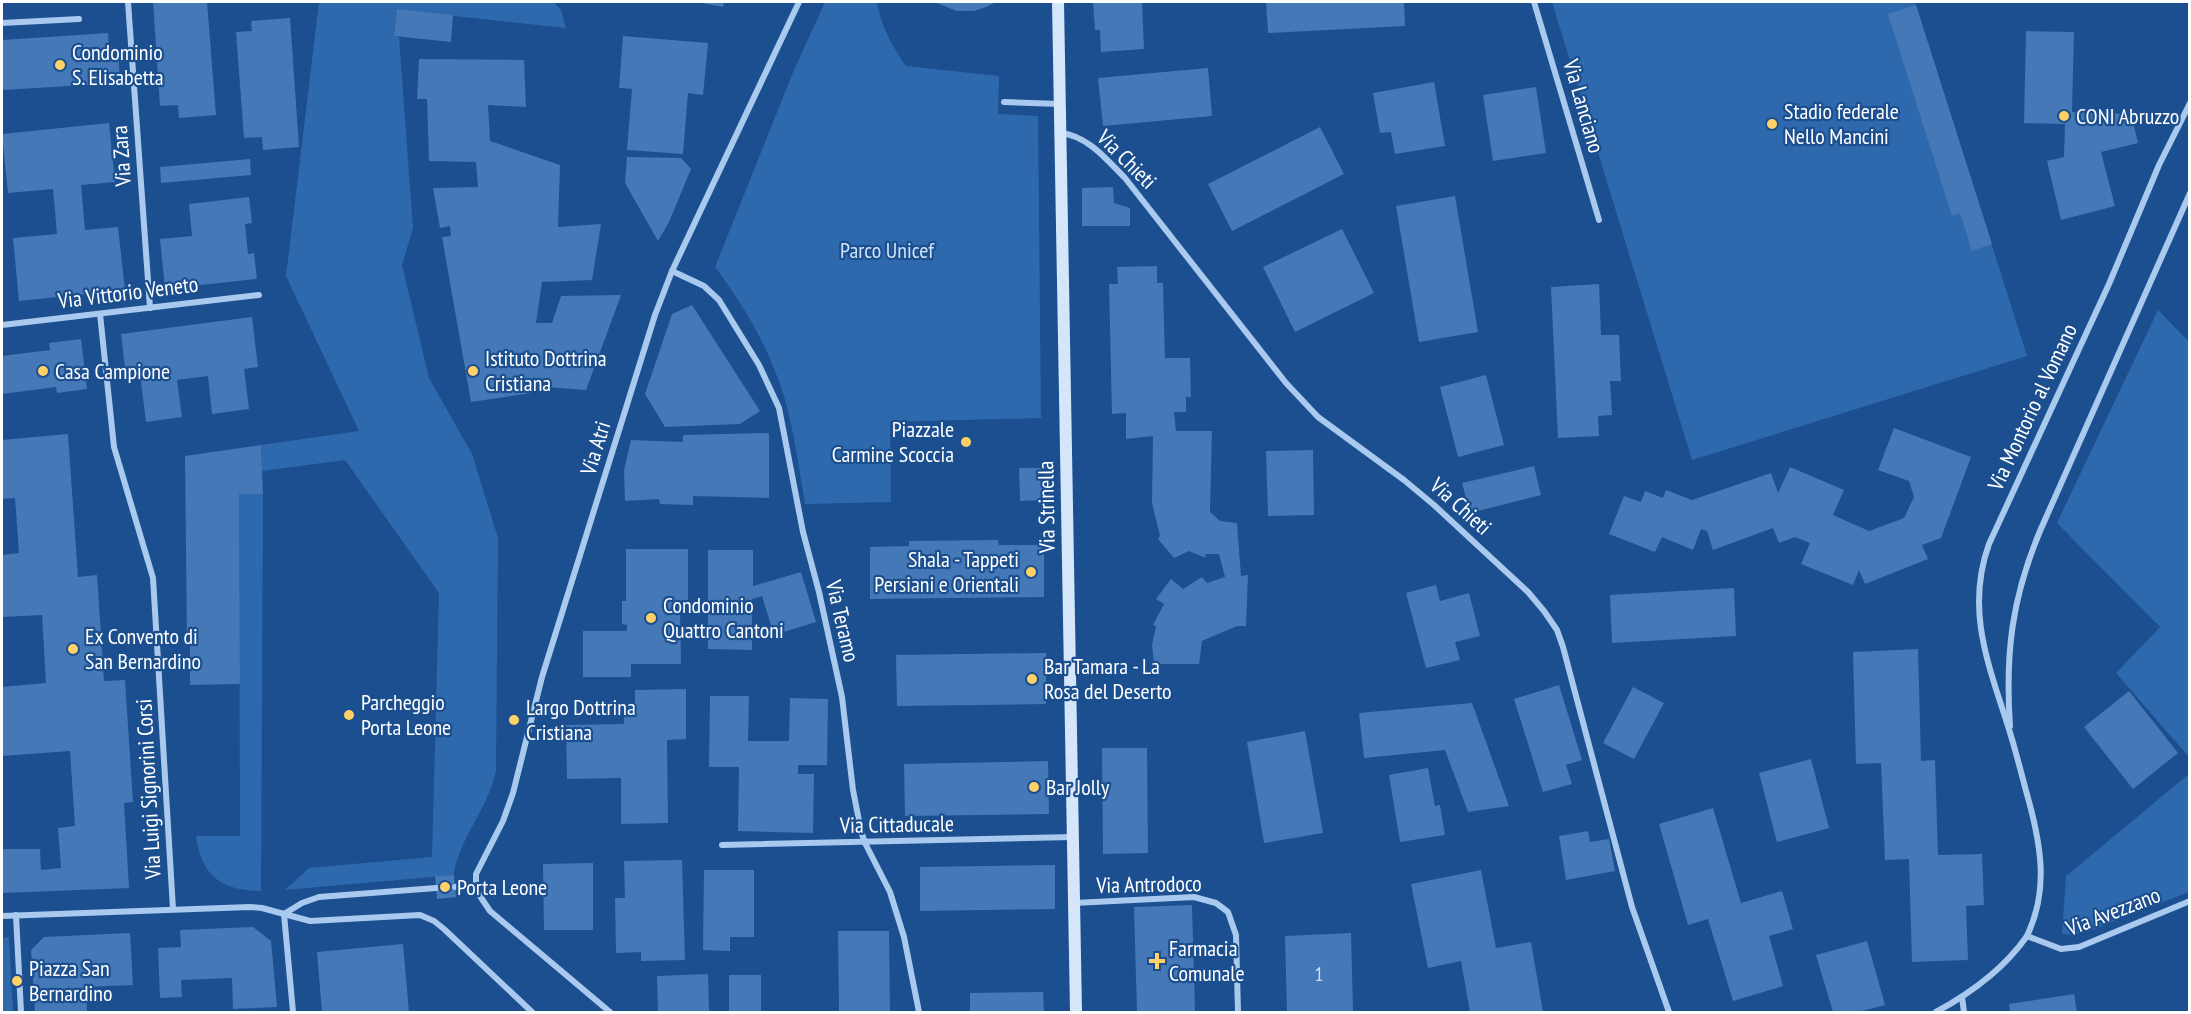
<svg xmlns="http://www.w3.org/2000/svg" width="2191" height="1014" font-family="'PT Sans Narrow',sans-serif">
<rect width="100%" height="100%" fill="#1b4f8f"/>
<g fill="#2e69ad">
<path d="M319,2H554L561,10L566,28L397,10L394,36L399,37L413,228L402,265L429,378L472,454L498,538L496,771C488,809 457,842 454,875L285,890L309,868L432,857L439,593L345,460L262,471L261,445L359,431L286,276Z"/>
<path d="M825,2H877C881,26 892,46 906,66L999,76L998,114L1038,116L1041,418L890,422L891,502L805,504C799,468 794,431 784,396C769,348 745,307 715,267L794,70Z"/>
<path d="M1552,2H1915L2027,356L1692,460Z"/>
<path d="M2158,310L2189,342V757L2116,673L2160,627L2057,523Z"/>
<path d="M239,494H263L261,891C221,890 202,877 196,836H240Z"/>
<path d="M2189,774V892L2090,931L2074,935L2062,934L2066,876Z"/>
<path d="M9,937L13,1012H2V938Z"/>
</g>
<g fill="#4478b7">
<path d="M153,2H207L216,115L179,118L178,105L160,106Z"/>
<path d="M696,2H724L723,7Z"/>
<path d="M934,2H996L986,7L974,11H957Z"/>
<path d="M1093,2H1142L1144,49L1101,52L1100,30H1095Z"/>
<path d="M1266,2H1404L1405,26L1268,33Z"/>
<path d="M1916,5L1992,244L1972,251L1960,213L1952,216L1888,14Z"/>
<path d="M397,9L453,15L451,42L394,36Z"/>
<path d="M290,18L299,147L263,150L262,137L244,138L236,32L252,31L251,21Z"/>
<path d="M2026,31L2074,32L2072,112L2131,114L2138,143L2101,152L2115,206L2061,220L2047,161L2064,157L2065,124L2024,123Z"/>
<path d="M108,33L109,47H118L120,83L2,90V40Z"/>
<path d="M623,36L708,43L703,95L688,93L683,154L627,150L632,89L619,88Z"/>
<path d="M419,59L524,60L526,107L488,105L490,141L560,165L558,227L601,224L592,280L542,282L536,323H552L561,296L621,295L586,390L532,386V393L471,402L442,237L451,236L450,226L440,228L433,188L478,187L476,162L429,161L427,99H417Z"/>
<path d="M1208,68L1212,116L1103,126L1098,78Z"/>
<path d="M1434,82L1445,146L1395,154L1391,132L1380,133L1373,93Z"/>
<path d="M1536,87L1546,153L1493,161L1483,95Z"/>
<path d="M109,123L115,182L81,185L85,230L118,227L125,290L19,301L13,238L57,234L53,189L8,193L2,134Z"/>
<path d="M1320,127L1344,174L1232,231L1208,184Z"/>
<path d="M627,157L681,158L691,169L669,222L658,241L625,183Z"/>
<path d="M250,159L251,175L161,183L160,167Z"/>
<path d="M1113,187L1114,203L1130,208V226H1082V188Z"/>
<path d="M1455,196L1478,332L1419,342L1396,206Z"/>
<path d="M249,197L252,223L245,224L248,254L254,253L257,279L165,289L160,239L192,236L189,204Z"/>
<path d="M1342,229L1374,293L1295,332L1263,267Z"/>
<path d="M1157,266V283H1163L1165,358H1190L1191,397H1186V412H1174L1176,431H1212L1210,512L1220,521L1237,523L1241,576L1248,575L1246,626H1237L1202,641L1199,664H1154L1152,645L1156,626L1153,625L1164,604L1156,599L1171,579L1183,589L1202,577L1207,583L1225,577L1219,554H1205L1206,558L1189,551L1174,558L1158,539L1160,536L1152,503L1153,436L1126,439V413L1112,414L1109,284H1118L1117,267Z"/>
<path d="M1599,284L1601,335H1619L1621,381H1610L1612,415L1598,416L1599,436L1558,438L1551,287Z"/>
<path d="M692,305L760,411L740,424L665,427L645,394L672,314Z"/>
<path d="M252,317L258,367L244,369L249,409L212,414L208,376L177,380L182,417L146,422L140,374L126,376L121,334Z"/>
<path d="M81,339L87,389L57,393L56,387L2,394V356L50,350L49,343Z"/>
<path d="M1486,375L1504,445L1458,457L1440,387Z"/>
<path d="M1894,428L1971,457L1941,538L1922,545L1928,559L1865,584L1859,570L1853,585L1801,564L1810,543L1795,537L1779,543L1773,528L1713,550L1707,531L1701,529L1693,550L1662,537L1655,552L1609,534L1624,496L1641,502L1645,491L1663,498L1666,490L1692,500L1771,473L1778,493L1790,467L1844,490L1833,515L1869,531L1904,518L1914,497L1909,481L1878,470Z"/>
<path d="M769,433V498L693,496V505L660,504L659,499L625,501L624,470L631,440L683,442V435Z"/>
<path d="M68,434L78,577L97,575L104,681L125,680L133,802L124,803L129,888L2,893V849H40L41,870L61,868L58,828L75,826L70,751L2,756V687L46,683L42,615L2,617V555L19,553L15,498L2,499V440Z"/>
<path d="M261,445L263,494H239L240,684L190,685V643H187L185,456Z"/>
<path d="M1313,450L1314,515L1268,516L1266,451Z"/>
<path d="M1534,466L1541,495L1470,513L1462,483Z"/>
<path d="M1019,468H1042L1043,500L1020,501Z"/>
<path d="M998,540L999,545H1044V597L870,599V547L909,546V541Z"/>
<path d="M626,549H688V611H680L681,664H631V677H583V631H627V625L622,624V601H626Z"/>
<path d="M708,550H753V586L801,572L816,622L774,635L762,596L752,599V650L708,649Z"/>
<path d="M1436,585L1440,601L1469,593L1480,636L1455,642L1460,660L1426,668L1406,593Z"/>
<path d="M1734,588L1736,636L1612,643L1610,595Z"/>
<path d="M1918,649L1921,761L1935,760L1938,855L1982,854L1984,905L1966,906L1968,960L1912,962L1909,859L1885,860L1881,763L1856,764L1853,652Z"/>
<path d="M1046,653V704L897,706L896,655Z"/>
<path d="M1559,685L1582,760L1566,765L1572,784L1543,792L1514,699Z"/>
<path d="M1633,687L1664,703L1634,759L1603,743Z"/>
<path d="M686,689V739L667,740L668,823L621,824V778L567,779L566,725L624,724V716H635V690Z"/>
<path d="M2129,691L2178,753L2133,789L2084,727Z"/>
<path d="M710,696H749L748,741H789L790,698L828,699L827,765H798V774H814L813,833L738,831L739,767H709Z"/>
<path d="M1472,703L1509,806L1468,812L1445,750L1364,758L1359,713Z"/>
<path d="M1305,731L1323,833L1264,843L1247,742Z"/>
<path d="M1102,748H1147L1148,853L1103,854Z"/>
<path d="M1811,759L1829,828L1777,842L1759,773Z"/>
<path d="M1048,761L1049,814L905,816L904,764Z"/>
<path d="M1428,768L1435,806L1440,805L1445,835L1400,842L1389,775Z"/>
<path d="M1713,808L1741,903L1782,891L1793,929L1769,936L1783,986L1733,1001L1708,919L1688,925L1659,824Z"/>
<path d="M1588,831L1590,842L1609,839L1615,871L1566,880L1559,836Z"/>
<path d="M682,860L685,960L641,961V952L616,953L615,898H625L624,861Z"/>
<path d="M593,863V930H544L543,864Z"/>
<path d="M1055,865V909L920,911V867Z"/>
<path d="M704,870H754V937H730V951L703,950Z"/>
<path d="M1481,870L1496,948L1531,942L1543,1012H1470L1461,961L1428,968L1411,884Z"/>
<path d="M454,875L456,897L437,899L435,876Z"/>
<path d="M1192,905L1195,1012H1137L1134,907Z"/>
<path d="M253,927L271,941L277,1007L233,1009L232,978L181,980L182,997L160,998L158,948L181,947L180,930Z"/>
<path d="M838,931H889L890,1012H839Z"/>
<path d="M130,933L133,985L86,987L87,1012H35L31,950L44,937Z"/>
<path d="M1351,933L1353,1012H1287L1285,936Z"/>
<path d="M1867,941L1885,1005L1858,1012H1833L1816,955Z"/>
<path d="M403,944L409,1012H322L317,952Z"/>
<path d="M708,974L709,1011L658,1012L657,976Z"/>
<rect x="729" y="975" width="32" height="37"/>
<path d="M1043,992L1044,1012H970V993Z"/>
<path d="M2074,994L2077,1012H2010L2009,1004Z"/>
</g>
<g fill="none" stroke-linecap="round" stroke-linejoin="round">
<path stroke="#3d69a0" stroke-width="6" stroke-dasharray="6 3" stroke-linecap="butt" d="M436,888L455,887"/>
<g stroke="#a9c9ee" stroke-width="6">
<path d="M128,2L150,308"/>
<path d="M1534,2L1599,220"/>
<path d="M2,23L79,19"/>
<path d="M1004,102L1060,104"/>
<path d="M1061,133C1088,136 1107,160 1125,178L1286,383L1318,417L1404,480L1434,505L1528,592L1544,611L1557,630L1563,647L1632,907L1669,1012"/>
<path d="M672,271L704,286L719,300L759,365L779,408L803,532L819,592L842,697L853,790L861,831L865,843L890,892L904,937L919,1012"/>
<path d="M100,314L114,447L153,578L173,909"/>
<path d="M2,325L259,295"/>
<path d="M2010,726C2005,653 2012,598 2040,531L2190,193"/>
<path d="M722,845L1073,837"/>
<path d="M455,887L476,885"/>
<path d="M1074,903L1194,897L1216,903L1228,912L1236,935L1238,1012"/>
<path d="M284,914L302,903L319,897L436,888"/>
<path d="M284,914L293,1012"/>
<path d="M16,915L21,1012"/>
<path d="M2,916L250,907L262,908L310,921L420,915L434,921L444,929L532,1012"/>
<path d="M2027,936C2049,890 2041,845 2028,798C2021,773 2015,747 2007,723C1987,661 1966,608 1989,544L2109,284L2159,165L2190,103"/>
<path d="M1962,997L1964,1012"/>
<path d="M610,1012L490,911L478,893L476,885V874L503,821L513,793L542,677L655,315L672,271L799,2"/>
<path d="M1936,1012C1971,993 2004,969 2027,936L2061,949L2079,947L2190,901"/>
</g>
<path stroke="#d6e6fa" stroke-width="12" d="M1058,2L1076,1012"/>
</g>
<g fill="#ffd166" stroke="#1b4f8f" stroke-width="2">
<circle cx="60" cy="65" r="6"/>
<circle cx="2064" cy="116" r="6"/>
<circle cx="1772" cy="124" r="6"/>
<circle cx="43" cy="371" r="6"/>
<circle cx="473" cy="371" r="6"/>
<circle cx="966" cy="442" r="6"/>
<circle cx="1031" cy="572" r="6"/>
<circle cx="651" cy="618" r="6"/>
<circle cx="73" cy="649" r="6"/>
<circle cx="1032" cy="679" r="6"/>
<circle cx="349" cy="715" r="6"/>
<circle cx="514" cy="720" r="6"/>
<circle cx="1034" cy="787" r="6"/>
<circle cx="445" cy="887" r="6"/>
<path d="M1154 952h6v6h6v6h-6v6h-6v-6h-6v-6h6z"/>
<circle cx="17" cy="981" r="6"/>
</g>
<g text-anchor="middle" stroke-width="4.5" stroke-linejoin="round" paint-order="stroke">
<g font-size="20" fill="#d0dded">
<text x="1319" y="981">1</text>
</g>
<g font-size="22" fill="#fff" stroke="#1b4f8f" text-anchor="start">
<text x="72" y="60">Condominio<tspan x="72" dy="25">S. Elisabetta</tspan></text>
<text x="1784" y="119">Stadio federale<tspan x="1784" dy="25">Nello Mancini</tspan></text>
<text x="2076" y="124">CONI Abruzzo</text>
<text x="485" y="366">Istituto Dottrina<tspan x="485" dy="25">Cristiana</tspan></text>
<text x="55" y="379">Casa Campione</text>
<text x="954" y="437" text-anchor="end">Piazzale<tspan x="954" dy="25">Carmine Scoccia</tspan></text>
<text x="1019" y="567" text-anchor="end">Shala - Tappeti<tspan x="1019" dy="25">Persiani e Orientali</tspan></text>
<text x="663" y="613">Condominio<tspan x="663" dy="25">Quattro Cantoni</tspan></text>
<text x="85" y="644">Ex Convento di<tspan x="85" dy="25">San Bernardino</tspan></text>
<text x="1044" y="674">Bar Tamara - La<tspan x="1044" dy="25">Rosa del Deserto</tspan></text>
<text x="361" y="710">Parcheggio<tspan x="361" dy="25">Porta Leone</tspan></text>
<text x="526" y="715">Largo Dottrina<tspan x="526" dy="25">Cristiana</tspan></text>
<text x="1046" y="795">Bar Jolly</text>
<text x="457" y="895">Porta Leone</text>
<text x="1169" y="956">Farmacia<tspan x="1169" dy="25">Comunale</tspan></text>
<text x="29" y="976">Piazza San<tspan x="29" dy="25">Bernardino</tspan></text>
</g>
<g font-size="22" fill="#fff" stroke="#1b4f8f">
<text transform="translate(1584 106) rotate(74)" y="8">Via Lanciano</text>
<text transform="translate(121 156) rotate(-94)" y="8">Via Zara</text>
<text transform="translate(1127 159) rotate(45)" y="8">Via Chieti</text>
<text transform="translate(128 292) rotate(-7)" y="8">Via Vittorio Veneto</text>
<text transform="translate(2032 407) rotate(-65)" y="8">Via Montorio al Vomano</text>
<text transform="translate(595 448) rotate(-73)" y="8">Via Atri</text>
<text transform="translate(1461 506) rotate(42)" y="8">Via Chieti</text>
<text transform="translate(1046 507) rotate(-91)" y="8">Via Strinella</text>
<text transform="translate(843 621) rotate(77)" y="8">Via Teramo</text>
<text transform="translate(148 789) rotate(-93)" y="8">Via Luigi Signorini Corsi</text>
<text transform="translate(897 824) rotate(-1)" y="8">Via Cittaducale</text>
<text transform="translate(1149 884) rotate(-1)" y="8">Via Antrodoco</text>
<text transform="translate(2113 911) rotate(-21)" y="8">Via Avezzano</text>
</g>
<g font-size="22" fill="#cfe3fa" stroke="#1b4f8f">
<text x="887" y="258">Parco Unicef</text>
</g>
</g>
<rect width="2191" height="1014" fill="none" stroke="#ffffff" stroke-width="6"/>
</svg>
